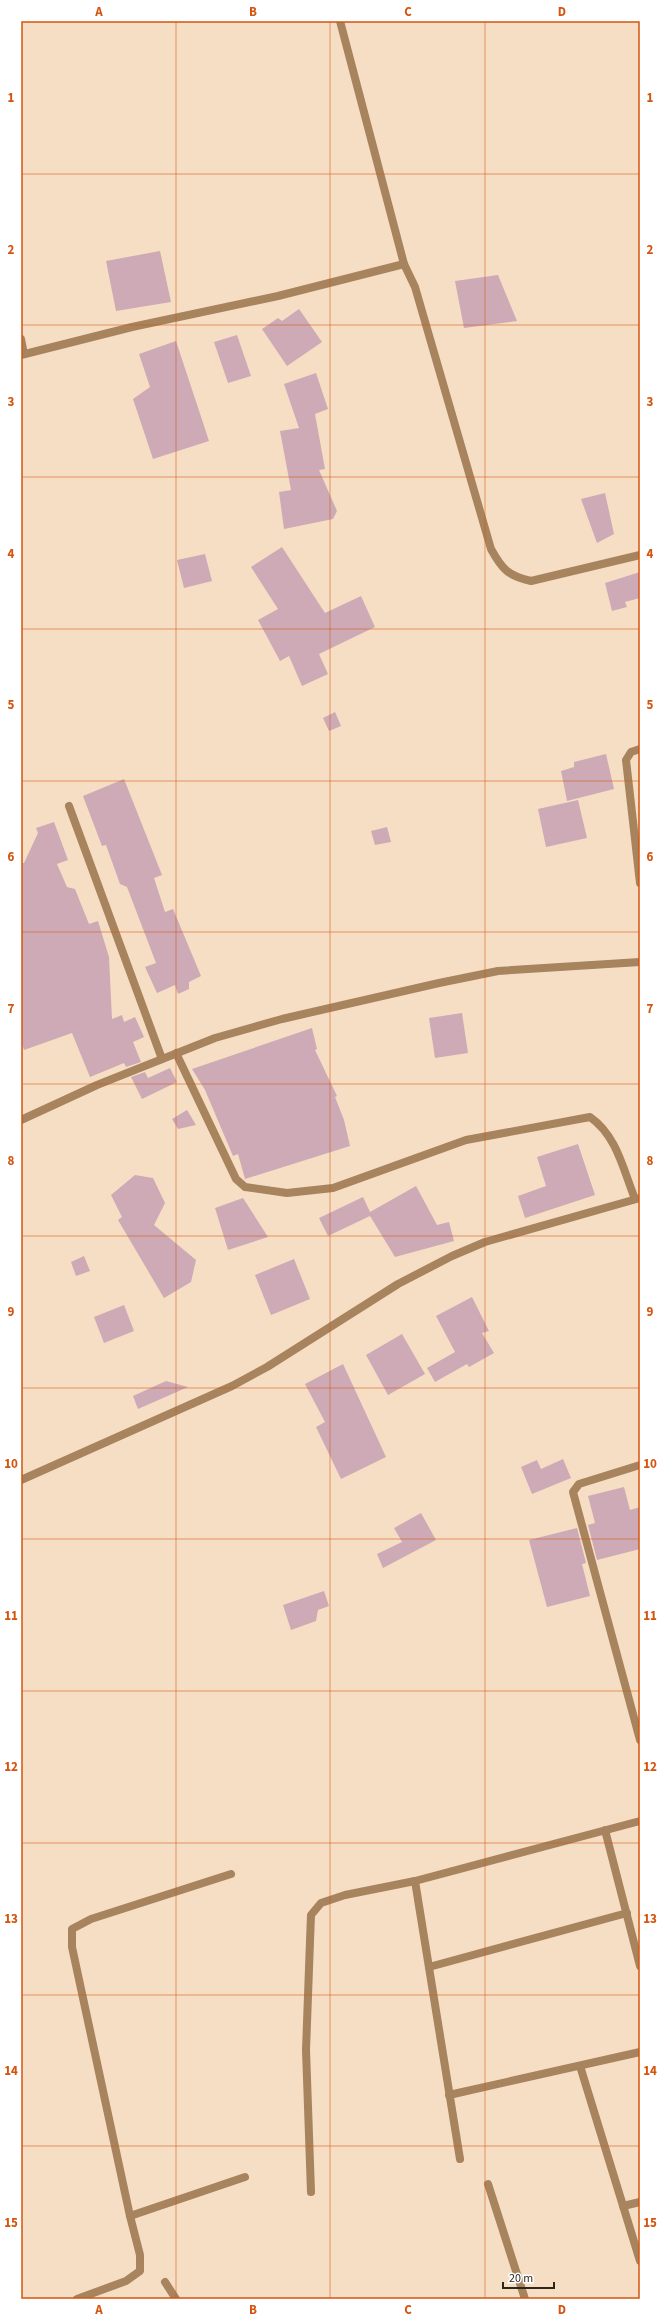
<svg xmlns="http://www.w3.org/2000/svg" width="661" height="2320" font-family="'Source Sans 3',sans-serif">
<rect width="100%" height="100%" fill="#f6dec4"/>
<g fill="#cdaab6">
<path d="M160,251L171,302L116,311L106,261Z"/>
<path d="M498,275L517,321L464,328L455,281Z"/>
<path d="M299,309L322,342L287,366L262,329L278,318L282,321Z"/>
<path d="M237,335L251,376L228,383L214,342Z"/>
<path d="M176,341L209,441L153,459L133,399L150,387L139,354Z"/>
<path d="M316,373L328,409L315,414L325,469L319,470L337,511L333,519L284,529L279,492L291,490L280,431L299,428L284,384Z"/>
<path d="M605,493L614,534L597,543L581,499Z"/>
<path d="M282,547L325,613L361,596L375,627L319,654L328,674L302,686L289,656L280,661L258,620L278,609L251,567Z"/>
<path d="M205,554L212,581L184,588L177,560Z"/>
<path d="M640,572V598L625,602L627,607L612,611L605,583Z"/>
<path d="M335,712L341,726L329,731L323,718Z"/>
<path d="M606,754L614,789L567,801L561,771L574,767V762Z"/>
<path d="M124,779L162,875L154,878L165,912L173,909L201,976L189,982V989L178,994L175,985L157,993L145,967L156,963L127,887L120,884L106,845L102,846L83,796Z"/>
<path d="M578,800L587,838L546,847L538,809Z"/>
<path d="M54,822L68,860L57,864L67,887L75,889L89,924L98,921L109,957L112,1019L122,1015L124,1022L135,1017L144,1037L133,1042L141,1062L126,1067L124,1063L90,1077L72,1033L24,1050L21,1041V863H24L38,833L36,828Z"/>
<path d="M387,827L391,842L375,845L371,831Z"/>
<path d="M462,1013L468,1053L435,1058L429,1018Z"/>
<path d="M312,1028L317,1049L315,1050L337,1096L335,1097L344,1120L350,1146L245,1179L238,1154L233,1156L205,1090L192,1069Z"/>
<path d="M170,1068L177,1082L142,1099L131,1077L145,1072L148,1078Z"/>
<path d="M187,1110L196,1125L178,1129L172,1119Z"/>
<path d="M578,1144L595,1195L525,1218L518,1196L546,1186L537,1157Z"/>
<path d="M135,1175L153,1178L165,1203L154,1225L196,1260L191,1282L164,1298L118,1220L122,1217L111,1195Z"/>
<path d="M416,1186L437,1225L449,1222L454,1241L395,1257L370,1216L328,1236L319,1218L363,1197L370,1212Z"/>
<path d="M243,1198L268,1237L228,1250L215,1208Z"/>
<path d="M84,1256L90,1271L76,1276L71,1262Z"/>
<path d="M294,1259L310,1299L271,1315L255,1275Z"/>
<path d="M472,1297L489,1331L482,1333L494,1353L469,1367L467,1364L435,1382L427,1368L455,1352L436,1316Z"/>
<path d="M124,1305L134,1331L104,1343L94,1317Z"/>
<path d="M402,1334L425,1374L388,1395L366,1355Z"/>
<path d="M343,1364L386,1457L341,1479L316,1427L325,1422L305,1384Z"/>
<path d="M166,1381L188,1387L138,1409L133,1396Z"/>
<path d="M563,1459L571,1478L532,1494L521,1467L537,1460L541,1469Z"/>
<path d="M624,1487L630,1510L640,1507V1549L597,1560L588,1525L595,1523L588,1496Z"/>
<path d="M421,1513L436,1540L383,1568L377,1554L402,1542L394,1528Z"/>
<path d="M577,1528L586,1563L582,1564L590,1596L547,1607L529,1540Z"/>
<path d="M324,1591L329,1606L318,1610L316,1621L291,1630L283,1605Z"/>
</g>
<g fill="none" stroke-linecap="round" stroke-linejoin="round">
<g stroke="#a7835e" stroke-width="8">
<path d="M340,21L404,264L415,287L491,549C502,569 508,576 531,581L640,555"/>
<path d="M21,339L24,354"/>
<path d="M21,355L132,327L278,296L404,264"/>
<path d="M640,749L631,752L626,760L640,883"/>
<path d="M69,806L162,1059"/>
<path d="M176,1053L236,1179L245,1187L287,1193L333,1188L466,1140L590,1117C617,1136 623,1169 635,1199"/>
<path d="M21,1120L97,1085L215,1038L282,1019L439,983L498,971L640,962"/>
<path d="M640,1465L579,1484L573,1492L640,1740"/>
<path d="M21,1480L232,1386L267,1367L398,1284L452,1256L485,1242L640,1198"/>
<path d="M605,1830L640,1966"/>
<path d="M415,1881L460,2159"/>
<path d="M429,1967L627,1913"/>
<path d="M580,2066L640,2261"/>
<path d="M449,2095L640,2052"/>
<path d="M488,2184L525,2299"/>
<path d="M311,2192L306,2050L310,1941L311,1915L321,1903L345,1895L415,1881L640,1821"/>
<path d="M623,2206L640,2202"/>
<path d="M130,2216L245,2177"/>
<path d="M165,2282L176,2299"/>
<path d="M77,2299L126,2281L140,2271V2255L130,2216L72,1947V1929L91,1919L231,1874"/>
</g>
</g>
<path fill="none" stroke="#d5540e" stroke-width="1" stroke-opacity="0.55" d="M176,21V2299M330,21V2299M485,21V2299M21,174H640M21,325H640M21,477H640M21,629H640M21,781H640M21,932H640M21,1084H640M21,1236H640M21,1388H640M21,1539H640M21,1691H640M21,1843H640M21,1995H640M21,2146H640"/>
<rect width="661" height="2320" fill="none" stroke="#ffffff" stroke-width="44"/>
<path d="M503 2282v6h51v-6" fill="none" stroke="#2e251b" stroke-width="2"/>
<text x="509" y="2282" font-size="12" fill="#2e251b" stroke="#ffffff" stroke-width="3" paint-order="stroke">20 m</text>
<rect x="22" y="22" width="617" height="2276" fill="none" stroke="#d5540e" stroke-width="1.5"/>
<g font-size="13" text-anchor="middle" font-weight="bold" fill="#d5540e">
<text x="99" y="16">A</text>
<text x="253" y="16">B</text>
<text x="408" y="16">C</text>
<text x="562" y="16">D</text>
<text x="11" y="102">1</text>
<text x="650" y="102">1</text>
<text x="11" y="254">2</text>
<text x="650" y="254">2</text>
<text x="11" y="406">3</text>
<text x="650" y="406">3</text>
<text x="11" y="558">4</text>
<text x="650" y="558">4</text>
<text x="11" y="709">5</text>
<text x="650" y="709">5</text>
<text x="11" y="861">6</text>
<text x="650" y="861">6</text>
<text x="11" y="1013">7</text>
<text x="650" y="1013">7</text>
<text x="11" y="1165">8</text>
<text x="650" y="1165">8</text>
<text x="11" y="1316">9</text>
<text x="650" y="1316">9</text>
<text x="11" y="1468">10</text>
<text x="650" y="1468">10</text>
<text x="11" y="1620">11</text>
<text x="650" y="1620">11</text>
<text x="11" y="1771">12</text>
<text x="650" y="1771">12</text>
<text x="11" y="1923">13</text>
<text x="650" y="1923">13</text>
<text x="11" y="2075">14</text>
<text x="650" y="2075">14</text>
<text x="11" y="2227">15</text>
<text x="650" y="2227">15</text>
<text x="99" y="2314">A</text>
<text x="253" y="2314">B</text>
<text x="408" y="2314">C</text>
<text x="562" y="2314">D</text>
</g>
</svg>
